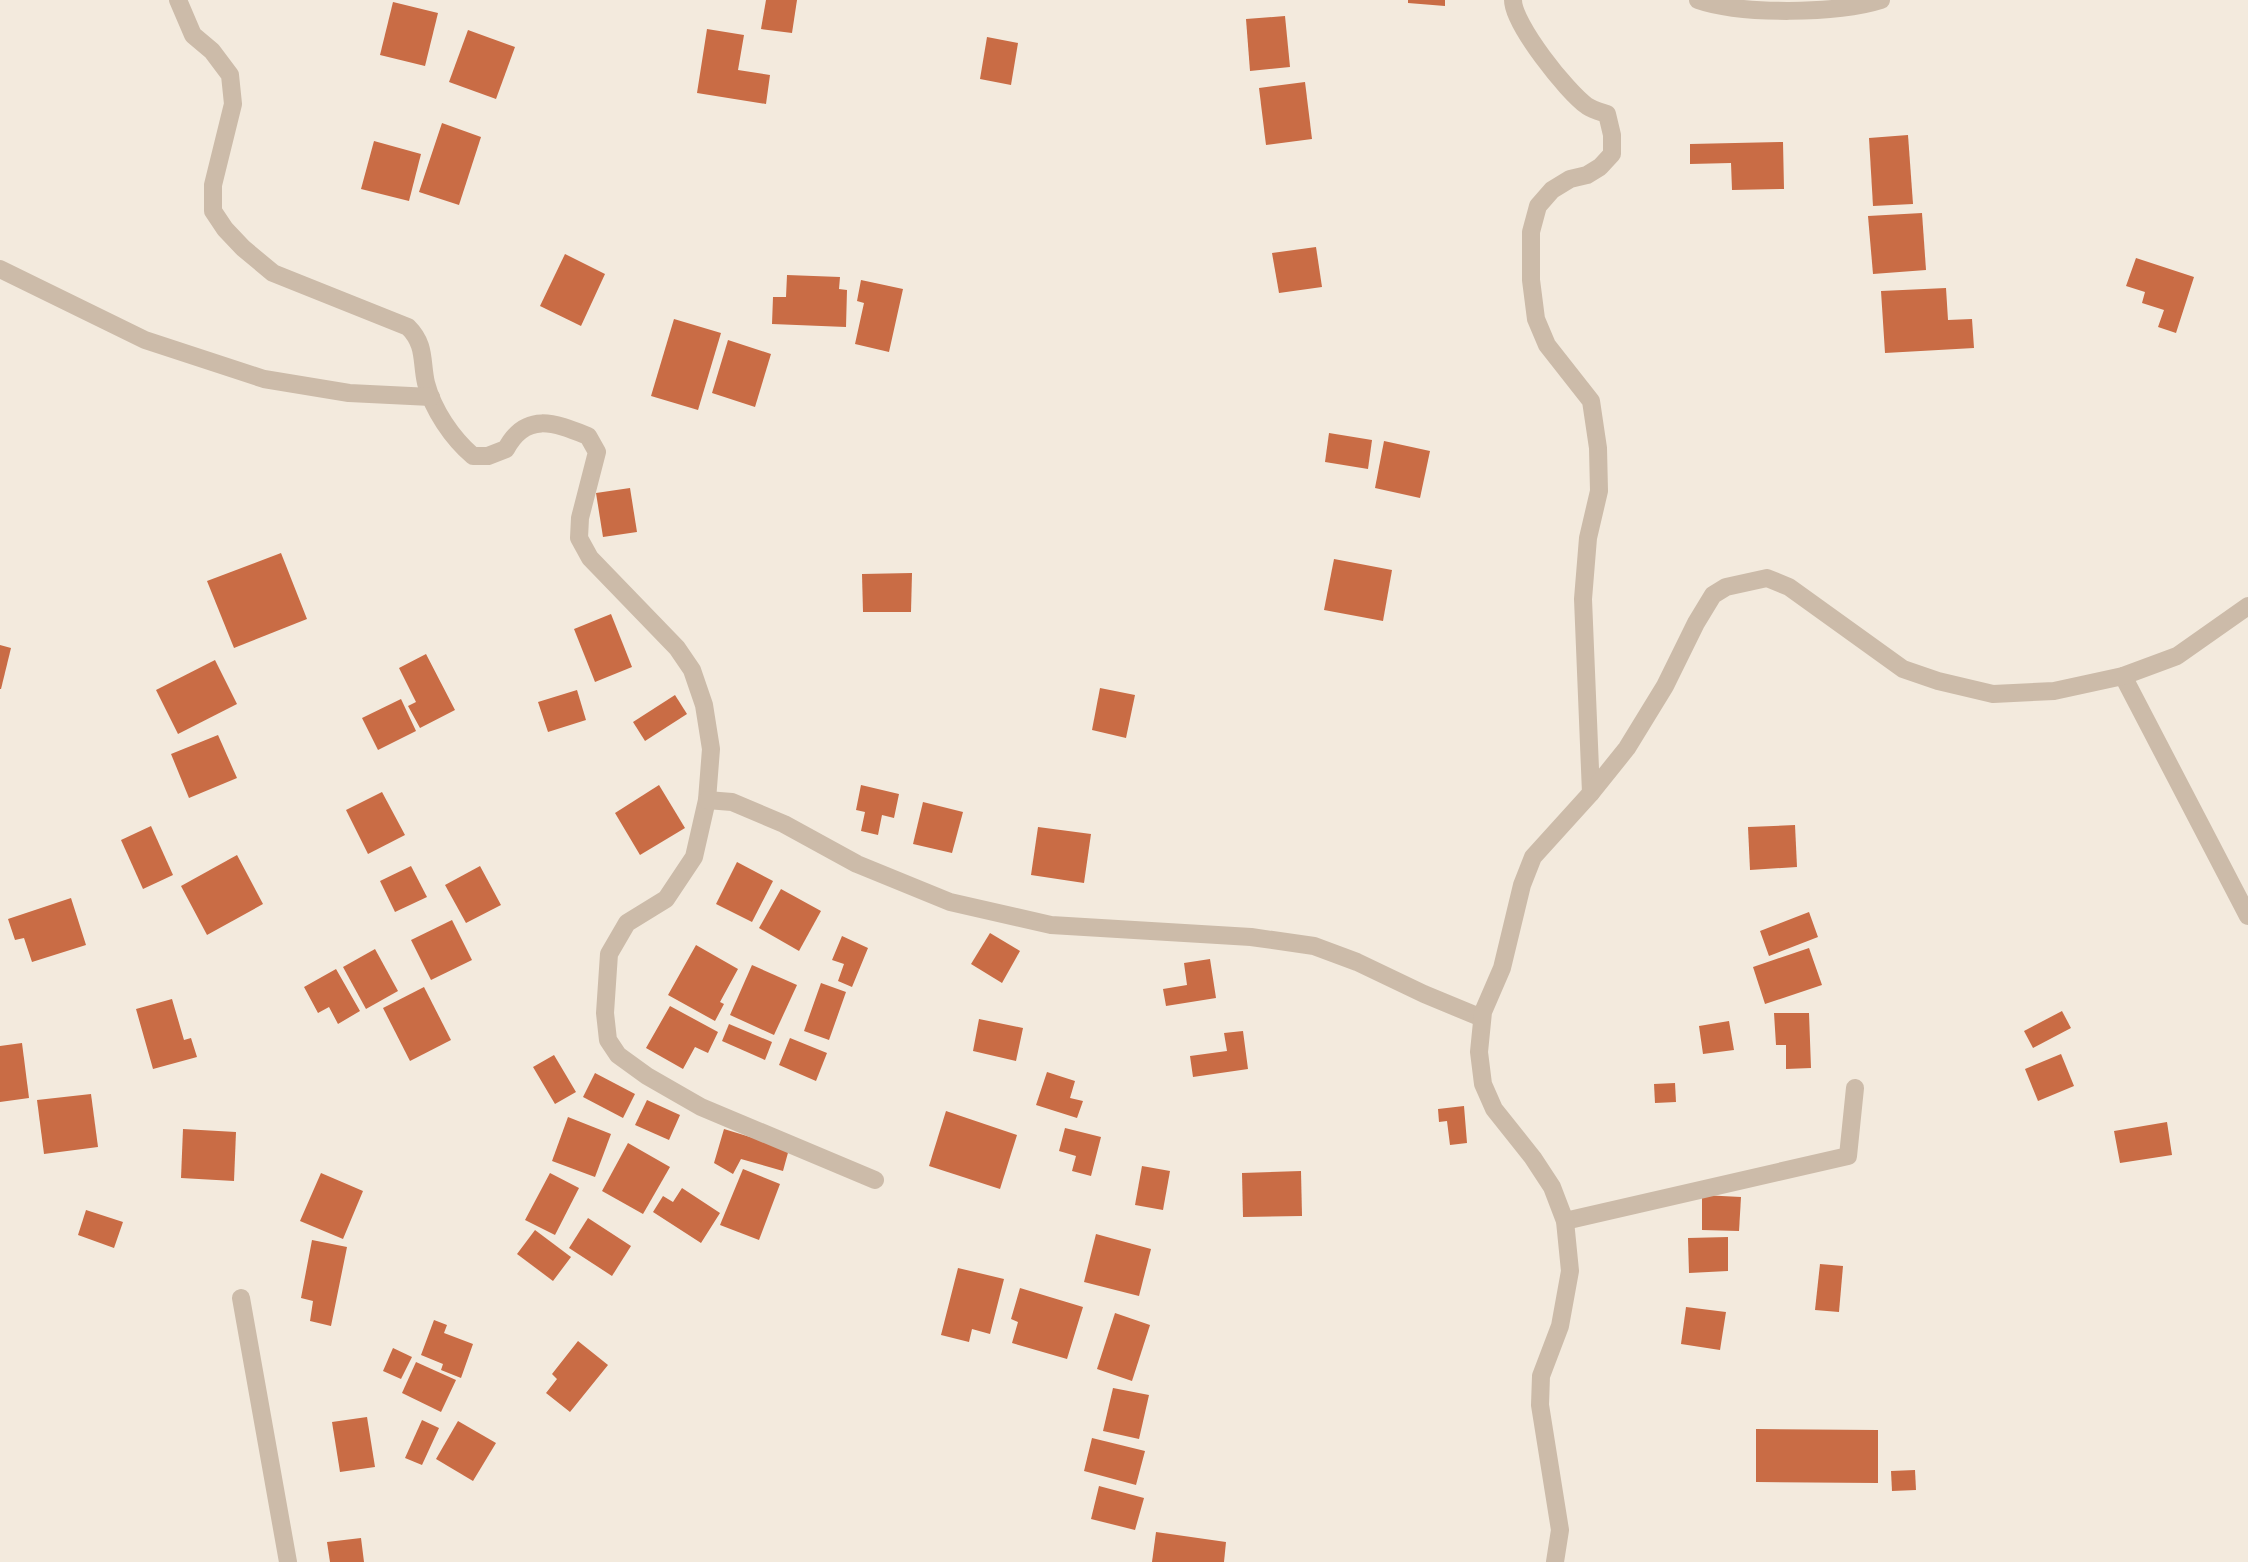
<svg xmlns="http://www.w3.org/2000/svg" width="2248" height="1562" font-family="Poppins,sans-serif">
<rect width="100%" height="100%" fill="#f3eadd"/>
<g fill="#c96c45">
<path d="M766,0H797L792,33L761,29Z"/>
<path d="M1408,0H1445V6L1408,3Z"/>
<path d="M393,2L438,13L425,66L380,55Z"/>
<path d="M1285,16L1290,67L1250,71L1246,19Z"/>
<path d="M707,29L744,35L738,70L770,75L766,104L697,93Z"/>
<path d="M468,30L515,47L496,99L449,82Z"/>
<path d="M987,37L1018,43L1011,85L980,79Z"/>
<path d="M1305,82L1312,139L1266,145L1259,88Z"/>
<path d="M442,123L481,137L459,205L419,192Z"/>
<path d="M1908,135L1913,204L1873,206L1869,138Z"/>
<path d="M374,141L421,154L409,201L361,189Z"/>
<path d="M1783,142L1784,189L1732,190L1731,163L1690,164V144Z"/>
<path d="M1922,213L1926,270L1873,274L1868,216Z"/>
<path d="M1316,247L1322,287L1279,293L1272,253Z"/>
<path d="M565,254L605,274L581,326L540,306Z"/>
<path d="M2136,258L2194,277L2176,333L2158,327L2164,310L2142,303L2145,292L2126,286Z"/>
<path d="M787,275L840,277L839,289L847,290L846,327L772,324L773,297H786Z"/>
<path d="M861,280L903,289L889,352L855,344L864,303L857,301Z"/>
<path d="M1946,288L1948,320L1972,319L1974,348L1885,353L1881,291Z"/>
<path d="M674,319L721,333L698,410L651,396Z"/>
<path d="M728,340L771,354L755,407L712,393Z"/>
<path d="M1329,433L1372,440L1368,469L1325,462Z"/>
<path d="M1384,441L1430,451L1420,498L1375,488Z"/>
<path d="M630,488L637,532L603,537L596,493Z"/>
<path d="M281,553L307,619L234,648L207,581Z"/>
<path d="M1334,559L1392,570L1383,621L1324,610Z"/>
<path d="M912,573L911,612H863L862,574Z"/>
<path d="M611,614L632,667L595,682L574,629Z"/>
<path d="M0,645L11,648L1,689H0Z"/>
<path d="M426,654L455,710L420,728L408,706L416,702L399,668Z"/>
<path d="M215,660L237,704L178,734L156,690Z"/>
<path d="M1100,688L1135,695L1126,738L1092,730Z"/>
<path d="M577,690L586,720L548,732L538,702Z"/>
<path d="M675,695L687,714L645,741L633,722Z"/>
<path d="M401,699L416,731L378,750L362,718Z"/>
<path d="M218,735L237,778L189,798L171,754Z"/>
<path d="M659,785L685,828L640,855L615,813Z"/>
<path d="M861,785L899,794L894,818L882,815L878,835L861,831L865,812L856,810Z"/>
<path d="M382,792L405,835L368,854L346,810Z"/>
<path d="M923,802L963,812L952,853L913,844Z"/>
<path d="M1795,825L1797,867L1750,870L1748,827Z"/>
<path d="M151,826L173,875L143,889L121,840Z"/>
<path d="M1038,827L1091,834L1084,883L1031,875Z"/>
<path d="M237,855L263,904L207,935L181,886Z"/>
<path d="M737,862L773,881L752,922L716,904Z"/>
<path d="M411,866L427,897L395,912L380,881Z"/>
<path d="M480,866L501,905L466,923L445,885Z"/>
<path d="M781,889L821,911L799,951L759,928Z"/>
<path d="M71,898L86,945L32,962L24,938L15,940L8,919Z"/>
<path d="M1809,912L1818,937L1769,956L1760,931Z"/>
<path d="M452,920L472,960L431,980L411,940Z"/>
<path d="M990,933L1020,951L1002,983L971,964Z"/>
<path d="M842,936L868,948L852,987L838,981L844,964L832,960Z"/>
<path d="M696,945L738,969L720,1002L724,1004L715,1021L668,995Z"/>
<path d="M1809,948L1822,985L1765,1004L1753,967Z"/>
<path d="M375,949L398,991L366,1009L343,967Z"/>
<path d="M1210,959L1216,998L1166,1006L1163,989L1187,985L1184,963Z"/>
<path d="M752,965L797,985L774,1035L730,1015Z"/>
<path d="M336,969L360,1011L338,1024L329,1007L318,1013L304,987Z"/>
<path d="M821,983L846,992L829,1040L804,1031Z"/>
<path d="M424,987L451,1040L410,1061L383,1008Z"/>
<path d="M172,999L184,1040L191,1038L197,1057L153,1069L136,1009Z"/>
<path d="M670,1006L718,1032L708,1053L695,1047L683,1069L646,1048Z"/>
<path d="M2062,1011L2071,1028L2033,1048L2024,1031Z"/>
<path d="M1774,1013H1809L1811,1068L1786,1069V1045H1776Z"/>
<path d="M979,1019L1023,1028L1016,1061L973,1051Z"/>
<path d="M1729,1021L1734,1050L1703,1054L1699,1026Z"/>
<path d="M729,1024L772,1042L765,1060L722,1041Z"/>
<path d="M1243,1031L1248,1069L1193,1077L1190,1056L1227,1051L1224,1033Z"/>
<path d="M790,1038L827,1053L816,1081L779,1065Z"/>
<path d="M22,1043L29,1098L0,1102V1046Z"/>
<path d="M2061,1054L2074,1086L2038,1101L2025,1069Z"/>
<path d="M554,1055L576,1092L555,1104L533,1067Z"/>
<path d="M1047,1072L1075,1081L1070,1098L1083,1101L1077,1118L1036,1105Z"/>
<path d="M595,1073L635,1094L623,1118L583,1097Z"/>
<path d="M1675,1083L1676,1102L1655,1103L1654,1084Z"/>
<path d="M91,1094L98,1147L44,1154L37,1100Z"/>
<path d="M647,1100L680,1115L669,1140L635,1125Z"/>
<path d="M1464,1106L1467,1143L1450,1145L1447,1121L1439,1122L1438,1109Z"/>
<path d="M946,1111L1017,1135L1000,1189L929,1166Z"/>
<path d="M568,1117L611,1134L595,1177L552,1161Z"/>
<path d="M2167,1122L2172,1155L2120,1163L2114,1131Z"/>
<path d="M1065,1128L1101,1137L1091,1176L1072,1171L1076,1156L1059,1151Z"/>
<path d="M183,1129L236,1132L234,1181L181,1178Z"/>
<path d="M724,1129L789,1149L783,1171L741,1159L733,1174L714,1163Z"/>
<path d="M628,1143L670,1167L643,1214L602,1191Z"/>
<path d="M1142,1166L1170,1171L1163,1210L1135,1205Z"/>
<path d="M743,1169L780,1184L759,1240L720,1225Z"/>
<path d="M1301,1171L1302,1216L1243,1217L1242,1173Z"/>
<path d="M321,1173L363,1191L343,1239L300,1221Z"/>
<path d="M550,1173L579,1188L555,1235L525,1220Z"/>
<path d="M682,1188L720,1213L701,1243L653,1212L663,1196L673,1202Z"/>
<path d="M1702,1195L1741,1197L1739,1231L1702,1230Z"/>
<path d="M86,1210L123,1222L114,1248L78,1235Z"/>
<path d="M588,1218L631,1246L612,1276L569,1248Z"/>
<path d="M535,1230L571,1257L553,1281L517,1254Z"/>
<path d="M1096,1234L1151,1249L1139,1296L1084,1282Z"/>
<path d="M1728,1237V1271L1689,1273L1688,1238Z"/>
<path d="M312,1240L347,1247L331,1326L310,1321L313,1301L301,1298Z"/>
<path d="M1820,1264L1843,1266L1839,1312L1815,1310Z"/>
<path d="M958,1268L1004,1279L990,1334L972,1329L969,1342L941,1335Z"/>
<path d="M1020,1288L1083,1307L1067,1359L1012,1343L1018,1322L1011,1319Z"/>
<path d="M1686,1307L1726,1312L1720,1350L1681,1344Z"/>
<path d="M1115,1313L1150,1325L1132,1381L1097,1369Z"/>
<path d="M434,1320L447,1325L444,1333L473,1344L461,1378L441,1370L443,1364L421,1355Z"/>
<path d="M578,1341L608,1365L570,1412L546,1393L557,1379L552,1374Z"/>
<path d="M393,1348L412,1357L401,1379L383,1371Z"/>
<path d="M416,1362L456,1380L441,1412L402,1393Z"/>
<path d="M1113,1388L1149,1395L1139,1439L1103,1431Z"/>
<path d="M367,1417L375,1467L340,1472L332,1422Z"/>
<path d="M422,1420L439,1428L422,1465L405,1458Z"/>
<path d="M458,1421L496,1443L473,1481L436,1459Z"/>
<path d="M1756,1429L1878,1430V1483L1756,1482Z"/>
<path d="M1092,1438L1145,1451L1136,1485L1084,1471Z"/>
<path d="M1915,1470L1916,1490L1892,1491L1891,1471Z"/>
<path d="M1099,1486L1144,1498L1135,1530L1091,1519Z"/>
<path d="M1156,1532L1226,1542L1224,1562H1152Z"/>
<path d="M361,1538L364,1562H330L327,1542Z"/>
</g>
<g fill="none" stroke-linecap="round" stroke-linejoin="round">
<g stroke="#ccbba9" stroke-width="18">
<path d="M178,0L193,35L212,51L230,75L233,104L213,185V211L225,229L243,248L273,273L408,327C426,345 421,361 426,383C433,410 452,438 473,456H488L506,449C526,411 555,423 588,436L597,452L580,518L579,538L590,558L677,648L692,670L704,705L711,749L707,800L694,857L666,899L627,923L609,954L605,1013L608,1040L618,1055L647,1076L701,1107L875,1180"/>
<path d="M1513,0C1513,24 1567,92 1587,106C1593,110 1601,112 1607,114L1612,135V154L1600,167L1587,175L1570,179L1552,190L1538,206L1531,232V280L1536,319L1547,345L1591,401L1598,448L1599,491L1588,538L1583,599L1591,793"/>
<path d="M1698,0C1741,15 1837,14 1881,0"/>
<path d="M0,269L145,340L264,379L349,393L431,397"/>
<path d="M2123,676L2248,916"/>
<path d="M707,800L732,802L784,824L857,864L950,902L1051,925L1251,937L1314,946L1357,962L1424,994L1482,1018"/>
<path d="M1565,1221L1848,1156L1855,1088"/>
<path d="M241,1298L288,1562"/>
<path d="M1555,1562L1560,1530L1540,1405L1541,1376L1560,1326L1570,1271L1565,1221L1552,1187L1533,1158L1494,1109L1483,1084L1479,1052L1483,1012L1502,968L1522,885L1533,857L1591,793L1627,748L1665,686L1696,623L1713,595L1726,587L1767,578L1789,587L1903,669L1938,681L1993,694L2054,691L2123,676L2177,656L2248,606"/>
</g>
</g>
</svg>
